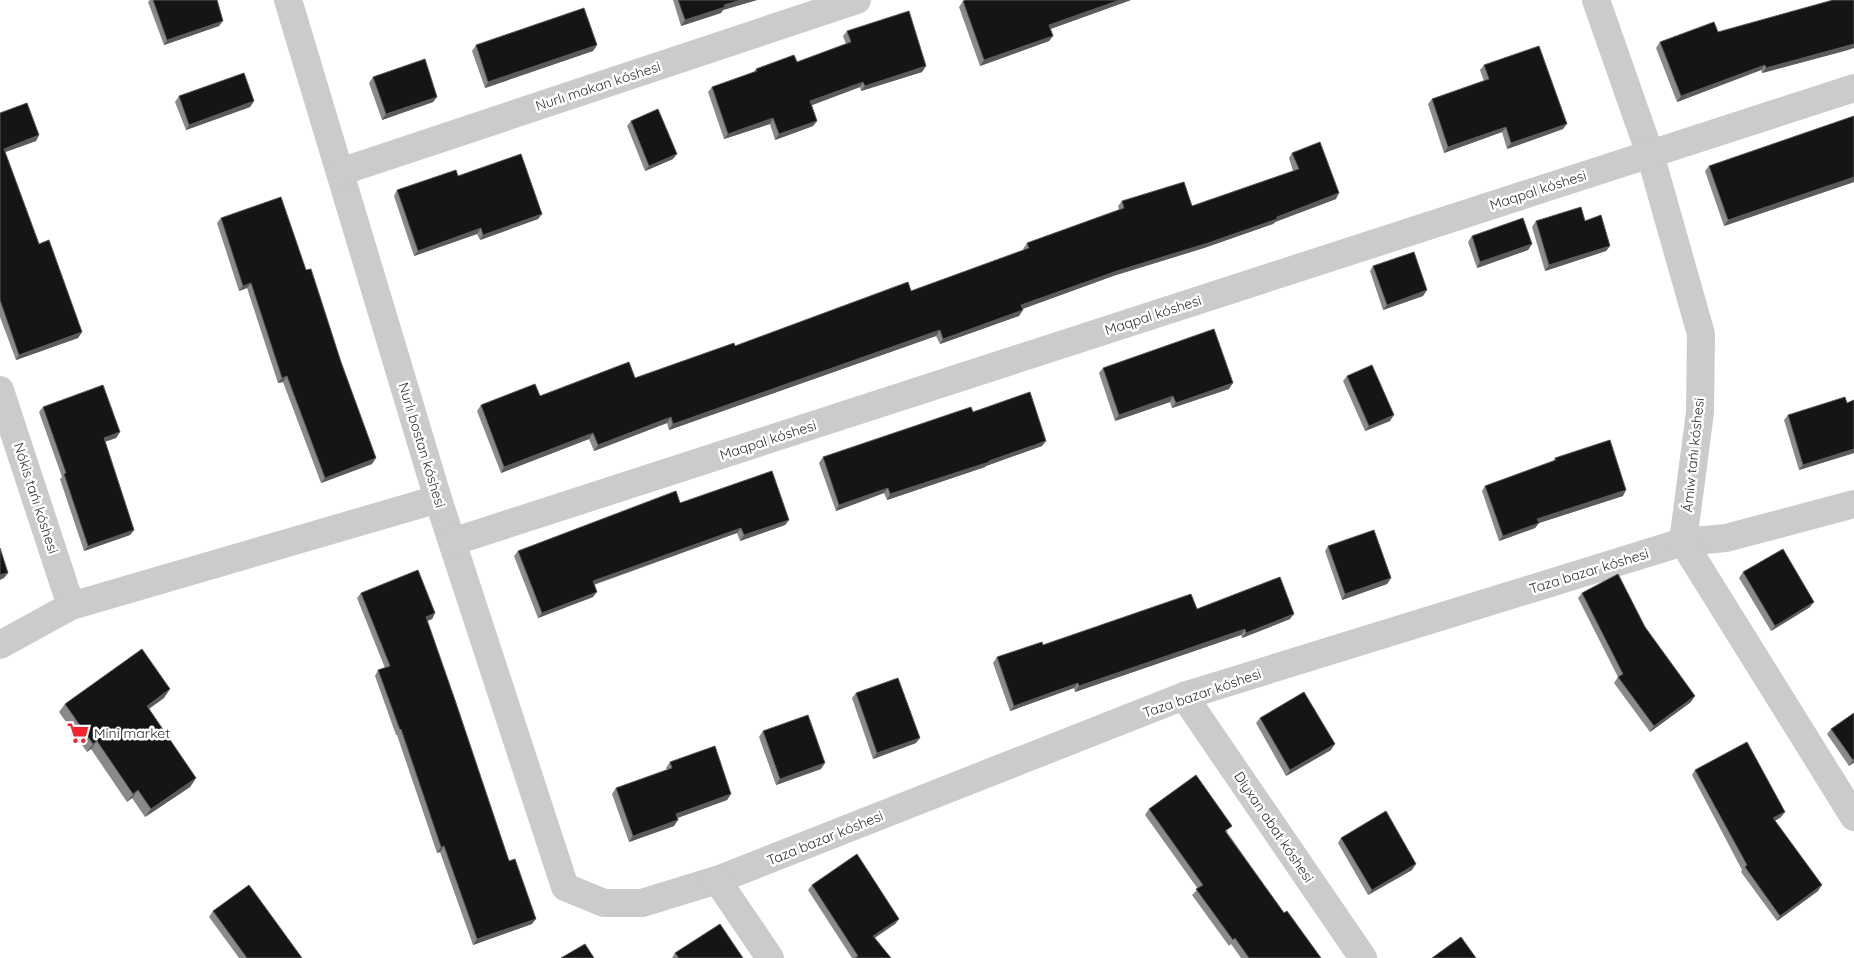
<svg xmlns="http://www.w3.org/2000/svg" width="1854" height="958" font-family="Quicksand,sans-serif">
<rect width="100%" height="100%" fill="#fff"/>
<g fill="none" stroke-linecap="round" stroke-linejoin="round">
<g stroke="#cbcbcb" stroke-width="28">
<path d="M288,0L438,499L565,887L604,903H642L717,880L1184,696L1683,542L1726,538L1854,504"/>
<path d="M1596,0L1650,154L1701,334L1700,412L1683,542L1854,817"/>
<path d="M340,172L857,0"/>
<path d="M0,390L71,606"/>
<path d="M452,542L1854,88"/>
<path d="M0,645L71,606L438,499"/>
<path d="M1184,696L1363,958"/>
<path d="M717,880L770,958"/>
</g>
</g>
<g fill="#8a8a8a">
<path d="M150,0H217L219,26L164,45L148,2Z"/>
<path d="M673,0H757L723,10L721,13L681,26Z"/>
<path d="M1131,0L1050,29L1053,36L1049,41L980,66L959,7L963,1Z"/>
<path d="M847,31L926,66L922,72L861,91L860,87L812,105L817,121L813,126L775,140L770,124L724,139L708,92L712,87L754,72L756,69L797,62L846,44L843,36Z"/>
<path d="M1718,32L1848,50L1762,73L1761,70L1677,102L1656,48L1660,42Z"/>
<path d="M476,45H597L593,51L485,88L472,51Z"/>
<path d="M1484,65L1563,129L1507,149L1502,132L1444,153L1428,104L1432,99L1484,81L1480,70Z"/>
<path d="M373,77L437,97L433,102L382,120L369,83Z"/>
<path d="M179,96L254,101L250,107L186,130L175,102Z"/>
<path d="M0,113L39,135L36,141L5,152L39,244L82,332L78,338L16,360L0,317Z"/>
<path d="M1854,116V182L1724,226L1705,171L1709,166Z"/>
<path d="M631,121L673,159L645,171L627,126Z"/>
<path d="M1292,153L1336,199L1275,222L1273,224L1204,248L1113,276L1022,309L1019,316L940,344L936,336L669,430L667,423L594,451L589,439L501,473L477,411L481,405L540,396L635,378L911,291L1024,250L1023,249L1027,243L1119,210L1118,206L1122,201L1192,206L1293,171L1289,158Z"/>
<path d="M458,176L542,214L538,219L480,240L477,234L414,256L394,196L397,190Z"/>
<path d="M221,218L372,464L321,483L283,382L278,383L247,288L239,291L217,223Z"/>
<path d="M1536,221H1585L1610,246L1606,251L1545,271L1532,227Z"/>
<path d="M1472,236L1532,244L1528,250L1477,268L1468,242Z"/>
<path d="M1373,266L1423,296L1383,310L1370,271Z"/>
<path d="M1103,368L1229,389L1172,408L1170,402L1115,421L1099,373Z"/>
<path d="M1347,376L1390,421L1365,431L1343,381Z"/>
<path d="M1854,400V453L1799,470L1784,420L1788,415L1847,403Z"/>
<path d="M43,407L120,432L116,438L105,442L134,530L130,535L84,551L60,479L62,477L39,412Z"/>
<path d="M973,412L1042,446L986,466L985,467L887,500L884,493L836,511L819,463L823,457Z"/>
<path d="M1555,458L1623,496L1539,523L1535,528L1499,541L1482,491L1485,486L1553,461Z"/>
<path d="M680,503L789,520L785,525L740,541L737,533L594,585L593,597L538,618L514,556L518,551Z"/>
<path d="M1328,546L1391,578L1387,584L1342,600L1325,551Z"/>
<path d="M1743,572L1810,607L1771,631L1739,578Z"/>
<path d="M361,593L435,613L432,619L427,621L509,861L532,924L473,945L440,852L437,853L397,735H396L375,676L378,670L385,668L357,598Z"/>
<path d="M1582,593L1645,627L1691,702L1650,732L1614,683L1618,677L1578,598Z"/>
<path d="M1197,609L1290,619L1242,638L1241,635L1075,692L1074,688L1010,711L993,663L997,657L1043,645Z"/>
<path d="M856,693L916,743L873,759L852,698Z"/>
<path d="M164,698L149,709L196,778L190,787L145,817L132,798L127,802L91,749L87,752L59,712L65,704Z"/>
<path d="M1854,713V764L1853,763L1849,766L1827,734L1831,729Z"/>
<path d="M1260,718L1331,750L1286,776L1256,723Z"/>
<path d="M763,731L821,769L776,785L759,737Z"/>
<path d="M670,762L731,794L727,800L677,818L674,826L629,842L612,794L616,788L667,770L666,768Z"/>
<path d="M1695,770L1781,817L1775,821L1818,891L1777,921L1741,872L1742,870L1692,775Z"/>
<path d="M1149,809L1228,831L1227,832L1284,913L1321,958H1241L1231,944L1229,946L1192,895L1198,889L1145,815Z"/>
<path d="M1341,838L1412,870L1368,895L1338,843Z"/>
<path d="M812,885L899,919L895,924L875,938L891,958H852L808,890Z"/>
<path d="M213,911L302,958H239L209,917Z"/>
<path d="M675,953L743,958H672Z"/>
</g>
<g fill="#5b5b5b">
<path d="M741,0H757L723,10L721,13L681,26L685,20L724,5Z"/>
<path d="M1120,0H1131L1045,31L1049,25Z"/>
<path d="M223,21L219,26L164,45L167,40Z"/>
<path d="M1053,36L1049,41L980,66L984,60Z"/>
<path d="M1854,44V48L1848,50L1762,73L1766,68Z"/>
<path d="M597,45L593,51L485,88L488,82Z"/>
<path d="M1765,65L1761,70L1677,102L1681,96Z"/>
<path d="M926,66L922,72L861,91L865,86Z"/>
<path d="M863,82L860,87L807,107L810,101Z"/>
<path d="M437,97L433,102L382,120L386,114Z"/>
<path d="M254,101L250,107L186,130L189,125Z"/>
<path d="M773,118L770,124L724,139L728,134Z"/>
<path d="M817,121L813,126L775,140L779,134Z"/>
<path d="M1567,124L1563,129L1507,149L1511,143Z"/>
<path d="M1506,127L1502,132L1444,153L1448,147Z"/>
<path d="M39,135L36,141L0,154L4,149Z"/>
<path d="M677,154L673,159L645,171L649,166Z"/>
<path d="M1854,177V182L1724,226L1728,220Z"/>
<path d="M1339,193L1336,199L1275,222L1273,224L1204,248L1113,276L1017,311L1021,305L1117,271L1277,217Z"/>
<path d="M542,214L538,219L480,240L483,235Z"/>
<path d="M481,228L477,234L414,256L418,251Z"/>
<path d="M1532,244L1528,250L1477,268L1480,262Z"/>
<path d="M1610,246L1606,251L1545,271L1549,265Z"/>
<path d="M251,283L247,288L239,291L243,286Z"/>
<path d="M1427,290L1423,296L1383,310L1387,305Z"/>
<path d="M1023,310L1019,316L940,344L943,339Z"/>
<path d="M940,330L936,336L669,430L673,424Z"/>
<path d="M82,332L78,338L16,360L19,355Z"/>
<path d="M287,376L283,382L278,383L282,378Z"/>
<path d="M1233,383L1229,389L1172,408L1176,403Z"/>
<path d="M1173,396L1170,402L1115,421L1119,415Z"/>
<path d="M1394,415L1390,421L1365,431L1369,426Z"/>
<path d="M671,417L667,423L594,451L598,445Z"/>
<path d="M120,432L116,438L100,443L104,438Z"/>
<path d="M593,433L589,439L501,473L504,467Z"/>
<path d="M1046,441L1042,446L986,466L985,467L887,500L890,494Z"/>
<path d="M1854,449V453L1799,470L1803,465Z"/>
<path d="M376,458L372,464L321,483L325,478Z"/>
<path d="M888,488L884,493L836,511L839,505Z"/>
<path d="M1626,490L1623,496L1539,523L1535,528L1499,541L1503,536L1537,519Z"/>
<path d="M789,520L785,525L740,541L744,535Z"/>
<path d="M741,528L737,533L589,586L593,581Z"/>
<path d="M134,530L130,535L84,551L88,546Z"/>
<path d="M8,573L4,578L0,580V575Z"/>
<path d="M1391,578L1387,584L1342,600L1345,594Z"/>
<path d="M597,592L593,597L538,618L542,613Z"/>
<path d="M1814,602L1810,607L1771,631L1775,626Z"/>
<path d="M435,613L432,619L422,623L426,617Z"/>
<path d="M1294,614L1290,619L1242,638L1246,633Z"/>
<path d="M1245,629L1241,635L1075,692L1079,686Z"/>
<path d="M1078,683L1074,688L1010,711L1014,706Z"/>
<path d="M170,689L164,698L141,714L147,706Z"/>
<path d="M1695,696L1691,702L1650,732L1654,726Z"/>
<path d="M920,738L916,743L873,759L877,753Z"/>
<path d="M97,741L91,749L87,752L93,744Z"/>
<path d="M1335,744L1331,750L1286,776L1290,770Z"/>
<path d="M1854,759L1853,763L1849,766L1853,760Z"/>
<path d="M825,763L821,769L776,785L780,779Z"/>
<path d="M196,778L190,787L145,817L151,809Z"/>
<path d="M138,790L132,798L127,802L133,794Z"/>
<path d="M731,794L727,800L672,820L676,814Z"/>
<path d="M1785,812L1781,817L1769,824L1773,818Z"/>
<path d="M678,820L674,826L629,842L633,836Z"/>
<path d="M444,846L440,852L437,853L441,847Z"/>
<path d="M1416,864L1412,870L1368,895L1372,890Z"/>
<path d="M1822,885L1818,891L1777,921L1780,916Z"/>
<path d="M536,919L532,924L473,945L477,939Z"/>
<path d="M899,919L895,924L869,941L873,936Z"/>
</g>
<g fill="#151515" stroke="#5b5b5b">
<path d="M153,0H217L223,21L167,40Z"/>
<path d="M678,0H741L724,5L725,7L685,20Z"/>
<path d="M966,0H1120L1049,25L1053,36L984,60L963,1Z"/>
<path d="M1833,0H1854V44L1766,68L1765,65L1681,96L1660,42L1714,22L1718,32Z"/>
<path d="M584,8L597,45L488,82L476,45Z"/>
<path d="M909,11L926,66L865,86L863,82L810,101L817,121L779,134L773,118L728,134L712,87L757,71L756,69L794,55L797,62L851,42L847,31Z"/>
<path d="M1539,46L1567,124L1511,143L1506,127L1448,147L1432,99L1489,79L1484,65Z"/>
<path d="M425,59L437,97L386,114L373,77Z"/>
<path d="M244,73L254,101L189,125L179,96Z"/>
<path d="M27,103L39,135L4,149L39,244L49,240L82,332L19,355L0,300V113Z"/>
<path d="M658,109L677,154L649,166L631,121Z"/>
<path d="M1854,116V177L1728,220L1709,166Z"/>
<path d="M1320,142L1339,193L1277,217V219L1208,243L1117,271L1021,305L1023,310L943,339L940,330L673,424L671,417L598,445L593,433L504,467L481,405L535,384L540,396L629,362L635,378L734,343L735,346L908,282L911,291L1029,248L1027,243L1124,208L1122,201L1184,182L1192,206L1299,169L1292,153Z"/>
<path d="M521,154L542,214L483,235L481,228L418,251L397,190L456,170L458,176Z"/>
<path d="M281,197L306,270L311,269L341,362L376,458L325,478L287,376L282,378L251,283L243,286L221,218Z"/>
<path d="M1581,207L1585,221L1601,215L1610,246L1549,265L1536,221Z"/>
<path d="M1523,218L1532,244L1480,262L1472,236Z"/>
<path d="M1414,252L1427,290L1387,305L1373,266Z"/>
<path d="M1214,329L1233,383L1176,403L1173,396L1119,415L1103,368Z"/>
<path d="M1372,365L1394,415L1369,426L1347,376Z"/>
<path d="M103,385L120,432L104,438L134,530L88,546L64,474L66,473L43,407Z"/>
<path d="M1030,392L1046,441L989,461V462L890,494L888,488L839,505L823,457L971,407L973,412Z"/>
<path d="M1845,397L1847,403L1854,400V449L1803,465L1788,415Z"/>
<path d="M1610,440L1626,490L1537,519L1539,523L1503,536L1485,486L1556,460L1555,458Z"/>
<path d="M772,471L789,520L744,535L741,528L593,581L597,592L542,613L518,551L676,491L680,503Z"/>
<path d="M1374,530L1391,578L1345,594L1328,546Z"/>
<path d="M0,548L8,573L0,575Z"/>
<path d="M1783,549L1814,602L1775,626L1743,572Z"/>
<path d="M418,570L435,613L426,617L456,703L509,861L515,859L536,919L477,939L444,846L441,847L401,729L400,730L378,670L390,666L361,593Z"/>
<path d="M1618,574L1645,627L1695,696L1654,726L1618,677L1623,674L1582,593Z"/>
<path d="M1280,577L1294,614L1246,633L1245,629L1079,686L1078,683L1014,706L997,657L1042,642L1043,645L1191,594L1197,609Z"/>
<path d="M142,649L170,689L147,706L196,778L151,809L138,790L133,794L97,741L93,744L65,704Z"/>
<path d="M898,678L920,738L877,753L856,693Z"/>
<path d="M1304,692L1335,744L1290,770L1260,718Z"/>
<path d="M1854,713V759L1853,760L1831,729Z"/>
<path d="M808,715L825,763L780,779L763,731Z"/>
<path d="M1747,742L1785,812L1773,818L1822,885L1780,916L1745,867L1747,865L1695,770Z"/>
<path d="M715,746L731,794L676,814L678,820L633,836L616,788L672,768L670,762Z"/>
<path d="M1196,775L1232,826L1225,831L1284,913L1287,911L1321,958H1249L1235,938L1233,940L1196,889L1203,885L1149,809Z"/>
<path d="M1386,811L1416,864L1372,890L1341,838Z"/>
<path d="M857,854L899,919L873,936L891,958H855L858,956L812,885Z"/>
<path d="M249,885L302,958H247L213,911Z"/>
<path d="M720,924L743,958H679L675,953Z"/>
<path d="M1461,937L1476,958H1432Z"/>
<path d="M585,944L594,958H561Z"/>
</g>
<defs>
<g id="supermarket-bare" transform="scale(1.725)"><path d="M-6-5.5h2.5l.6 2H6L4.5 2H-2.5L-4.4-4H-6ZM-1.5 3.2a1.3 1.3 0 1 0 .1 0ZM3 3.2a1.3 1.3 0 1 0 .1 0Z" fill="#f3222d" stroke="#fff" stroke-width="2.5" paint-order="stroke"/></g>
</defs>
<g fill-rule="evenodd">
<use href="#supermarket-bare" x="78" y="733"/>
</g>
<g text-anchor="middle" stroke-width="5" stroke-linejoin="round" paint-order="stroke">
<g font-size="14" fill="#2e2e2e" stroke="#fff">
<text transform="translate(598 86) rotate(-18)" y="5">Nurlı makan kóshesi</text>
<text transform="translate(1538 190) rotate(-18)" y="5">Maqpal kóshesi</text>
<text transform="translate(1153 315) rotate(-18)" y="5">Maqpal kóshesi</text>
<text transform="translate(768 440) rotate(-18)" y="5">Maqpal kóshesi</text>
<text transform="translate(422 445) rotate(73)" y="5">Nurlı bostan kóshesi</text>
<text transform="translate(1693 455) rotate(-84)" y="5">Ámiw tańı kóshesi</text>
<text transform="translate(36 498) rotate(72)" y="5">Nókis tańı kóshesi</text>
<text transform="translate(1589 571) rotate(-17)" y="5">Taza bazar kóshesi</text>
<text transform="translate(1202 693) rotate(-19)" y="5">Taza bazar kóshesi</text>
<text transform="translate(1274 827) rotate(56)" y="5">Diyxan abat kóshesi</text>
<text transform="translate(825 838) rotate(-22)" y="5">Taza bazar kóshesi</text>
</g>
<g font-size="14" fill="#2e2e2e" stroke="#fff" text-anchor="start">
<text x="94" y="738">Mini market</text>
</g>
</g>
</svg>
